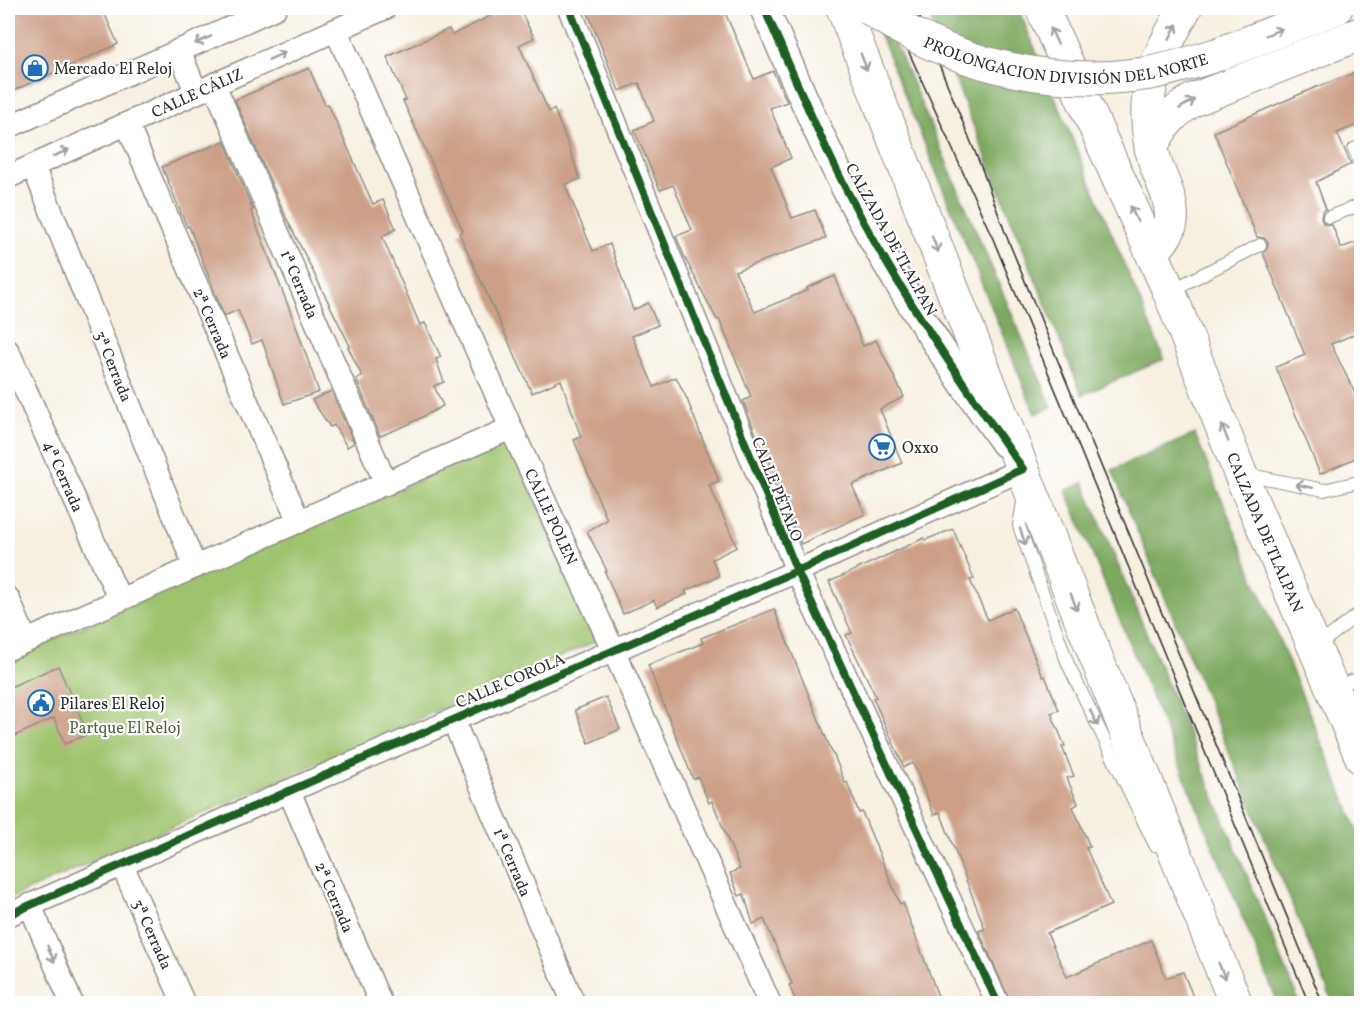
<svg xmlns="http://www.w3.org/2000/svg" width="1369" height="1011" font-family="Vollkorn,serif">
<rect width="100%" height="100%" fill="#fff"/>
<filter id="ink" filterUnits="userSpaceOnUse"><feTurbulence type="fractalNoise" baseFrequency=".0167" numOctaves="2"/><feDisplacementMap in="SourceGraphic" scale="12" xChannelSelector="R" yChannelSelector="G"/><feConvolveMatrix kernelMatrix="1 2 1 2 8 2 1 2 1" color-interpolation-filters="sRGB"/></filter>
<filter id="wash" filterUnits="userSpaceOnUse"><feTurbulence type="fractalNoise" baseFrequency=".008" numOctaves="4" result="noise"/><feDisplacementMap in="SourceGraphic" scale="24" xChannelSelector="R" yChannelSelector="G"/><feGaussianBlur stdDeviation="1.35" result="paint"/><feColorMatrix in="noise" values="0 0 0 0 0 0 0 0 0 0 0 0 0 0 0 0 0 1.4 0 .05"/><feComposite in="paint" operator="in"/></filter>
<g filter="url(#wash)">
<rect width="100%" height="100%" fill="#f7f0e1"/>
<path fill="#9ec36d" stroke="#64774c" stroke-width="1.5" d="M509,441L596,641L8,899V659Z"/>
<g fill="#7ea960" stroke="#546a46" stroke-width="1.5">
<path d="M869,8H880L1052,407L1035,414Z"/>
<path d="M926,8H1018L1164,359L1082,395Z"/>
<path d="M1195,434L1361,839V1003H1333L1112,470Z"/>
<path d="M1084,483L1300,1003H1278L1066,490Z"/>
</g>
<g id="blocks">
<g fill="#cc9f86">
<path d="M8,8H102L118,44L8,93Z"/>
<path d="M506,8H519L534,38L519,45L549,112L554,109L566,139L580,179L565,185L593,251L610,244L633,310L648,303L658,325L632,336L654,387L676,377L687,399L719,481L709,485L737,547L712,559L719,576L685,591L687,594L657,607L654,600L623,614L605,572L607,571L587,531L607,520L574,440L581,437L561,380L532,393L459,233L463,231L403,101L406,100L387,57L449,29L452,35Z"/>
<path d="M586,8H723L754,79L773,71L787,102L770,108L791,158L771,167L792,218L815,210L826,238L735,271L755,312L808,290L807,288L835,276L863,346L876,340L904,397L880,409L902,463L852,485L865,514L801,544L782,499L785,498L767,456L765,457L743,401L751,397L719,319L717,320L685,258L676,236L692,230L673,185L660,190L634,130L654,121L639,83L619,91Z"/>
<path d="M309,68L325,105L328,104L373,204L383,200L396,229L382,236L420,325L425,323L441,357L436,359L444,382L434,386L443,406L407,425L380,436L356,379L362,376L348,347L350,346L286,217L235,100Z"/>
<path d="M1362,70V123L1337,133L1351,164L1316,182L1326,209L1322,212L1321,219L1324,224L1332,225L1341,248L1362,240V331L1331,344L1362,408V455L1320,474L1276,367L1305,355L1263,253L1267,249L1268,242L1264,238L1257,237L1214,132L1314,88Z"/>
<path d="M224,141L253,210L251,211L296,326L319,392L284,404L262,340L252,344L238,310L224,316L189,226L187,227L162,167Z"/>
<path d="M331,391L354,443L347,447L334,425L330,427L312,400Z"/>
<path d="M953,529L974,579L970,580L988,620L1014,608L1043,677L1045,676L1059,710L1051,713L1065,746L1062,747L1074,776L1067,778L1078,804L1073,807L1090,847L1086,848L1111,905L1047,933L1067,977L1151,940L1166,978L1183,972L1196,1004H1011L979,931L985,929L940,812L934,815L913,763L904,767L873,698L876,697L846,635L852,633L829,582L924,538L925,540Z"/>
<path d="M774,609L833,755H834L845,783L847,782L859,813L862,812L900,904L903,903L941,1004H797L789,985L792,984L764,919L753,924L744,894L739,896L730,873L740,869L712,801L709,803L698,777L693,779L648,665L703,643L701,638Z"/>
<path d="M58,666L88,734L65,744L54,718L8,739V688Z"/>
<path d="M606,697L620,729L589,743L575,710Z"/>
</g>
</g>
</g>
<g filter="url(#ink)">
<use href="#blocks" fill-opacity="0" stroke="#918e86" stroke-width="1.5"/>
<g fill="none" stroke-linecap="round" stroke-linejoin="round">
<g stroke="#918e86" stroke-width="14">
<g id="service">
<path d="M1362,146L1354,149L1362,167"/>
<path d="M1329,217L1362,204"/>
<path d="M1170,291L1260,245"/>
<path d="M1245,474L1324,490L1362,481"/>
<path d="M1024,496L1019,526L1068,664L1155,845"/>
<path d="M1315,648L1362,611"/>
<path d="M1334,686L1362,678"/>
</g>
</g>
<g stroke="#918e86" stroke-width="25">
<g id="minor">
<path d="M569,8L797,571L998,1004"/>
<path id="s1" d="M336,30L511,428L626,678L770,1004"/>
<path d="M179,50L196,92"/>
<path d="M214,84L386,484"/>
<path d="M127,124L299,522"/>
<path d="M8,127L275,8"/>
<path d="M33,166L195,567"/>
<path id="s2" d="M8,177L385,8"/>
<path d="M8,351L120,600"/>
<path d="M8,598L26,641"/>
<path d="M8,649L511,428"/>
<path d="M453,720L574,1004"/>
<path d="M289,791L381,1004"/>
<path d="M122,865L184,1004"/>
<path d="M30,905L72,1004"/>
<path d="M8,915L289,791L797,571L1023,469"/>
</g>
</g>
<g stroke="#918e86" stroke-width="31">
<path id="tertiary" d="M764,8C790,66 814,126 843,183C889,274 946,360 1005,443"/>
</g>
<g stroke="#918e86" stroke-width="35">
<path id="secondary" d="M1219,54L1336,8"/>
</g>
<g stroke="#918e86" stroke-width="35">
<g id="trunk">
<path d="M843,8L1084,627L1236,1004"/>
<path id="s3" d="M1042,8L1169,291L1240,473L1362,758"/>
<path d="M1151,148C1161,126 1173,112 1193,100L1362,33"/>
<path d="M1152,253C1159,244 1169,234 1171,222C1174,203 1162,182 1156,165C1150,146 1147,126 1148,106C1149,69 1169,39 1185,8"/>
</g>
</g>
<use href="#service" stroke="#fff" stroke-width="12"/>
<use href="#minor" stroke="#fff" stroke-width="22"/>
<use href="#tertiary" stroke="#fff" stroke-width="28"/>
<use href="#secondary" stroke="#fff" stroke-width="33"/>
<use href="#trunk" stroke="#fff" stroke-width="33"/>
<g stroke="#2b2b2b" stroke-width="1.5">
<path d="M889,8L993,239L1309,1004"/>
<path d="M916,8L982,169L1006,235L1323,1004"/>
</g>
<g stroke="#918e86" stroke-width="35" stroke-linecap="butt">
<g id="secondary-bridge">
<path id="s4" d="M869,8C948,63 1047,88 1144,74C1170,70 1194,62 1219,54"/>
</g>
</g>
<use href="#secondary-bridge" stroke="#fff" stroke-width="33"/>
<g stroke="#fff" stroke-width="11">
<g id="cycleway">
<path d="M569,8L797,571L998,1004"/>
<path d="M8,915L289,791L797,571L1023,469C958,377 894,284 843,183C814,126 790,66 764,8"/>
</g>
</g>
<use href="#cycleway" stroke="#1b5e20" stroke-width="8"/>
</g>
<defs><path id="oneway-shaft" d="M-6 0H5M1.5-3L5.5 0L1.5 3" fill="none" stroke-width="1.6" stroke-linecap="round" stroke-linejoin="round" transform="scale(1.5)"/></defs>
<g stroke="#a0a0a0">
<use href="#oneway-shaft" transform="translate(1173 32) rotate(-63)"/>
<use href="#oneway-shaft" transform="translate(1274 32) rotate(-22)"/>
<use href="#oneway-shaft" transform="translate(1054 36) rotate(-114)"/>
<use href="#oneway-shaft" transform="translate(203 40) rotate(156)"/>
<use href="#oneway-shaft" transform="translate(277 56) rotate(-24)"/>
<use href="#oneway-shaft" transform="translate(864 62) rotate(69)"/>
<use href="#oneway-shaft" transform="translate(1187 104) rotate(-31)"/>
<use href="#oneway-shaft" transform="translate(61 153) rotate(-24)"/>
<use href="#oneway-shaft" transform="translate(1134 214) rotate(-114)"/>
<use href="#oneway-shaft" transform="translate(935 244) rotate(69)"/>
<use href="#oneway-shaft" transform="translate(1225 433) rotate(-111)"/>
<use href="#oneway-shaft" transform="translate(1304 486) rotate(-169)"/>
<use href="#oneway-shaft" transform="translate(1023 537) rotate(70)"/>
<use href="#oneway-shaft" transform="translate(1074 602) rotate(69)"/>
<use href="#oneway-shaft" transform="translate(1094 718) rotate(64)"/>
<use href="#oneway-shaft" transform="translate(51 954) rotate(67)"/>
<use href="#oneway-shaft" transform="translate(1222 971) rotate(67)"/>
</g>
</g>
<defs>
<g id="shop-ring" transform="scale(1.35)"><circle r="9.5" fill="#fff" stroke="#1f6fb2" stroke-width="1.5"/><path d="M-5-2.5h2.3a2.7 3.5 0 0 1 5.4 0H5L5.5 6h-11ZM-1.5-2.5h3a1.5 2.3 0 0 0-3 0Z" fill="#1f6fb2"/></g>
<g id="supermarket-ring" transform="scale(1.35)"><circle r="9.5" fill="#fff" stroke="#1f6fb2" stroke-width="1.5"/><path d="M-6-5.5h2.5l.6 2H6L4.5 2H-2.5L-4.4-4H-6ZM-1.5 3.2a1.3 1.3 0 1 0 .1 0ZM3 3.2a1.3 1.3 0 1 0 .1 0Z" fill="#1f6fb2"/></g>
<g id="civic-ring" transform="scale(1.35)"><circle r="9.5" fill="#fff" stroke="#1f6fb2" stroke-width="1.5"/><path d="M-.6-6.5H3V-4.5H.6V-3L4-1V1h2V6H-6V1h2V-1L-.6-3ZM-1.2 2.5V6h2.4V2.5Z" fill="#1f6fb2"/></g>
</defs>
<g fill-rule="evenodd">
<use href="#shop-ring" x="35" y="68"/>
<use href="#supermarket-ring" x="882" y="447"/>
<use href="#civic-ring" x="41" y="703"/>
</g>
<g text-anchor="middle" stroke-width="4.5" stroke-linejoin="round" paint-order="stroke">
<g font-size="16" fill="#2b2b2b" stroke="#fff">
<text dy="6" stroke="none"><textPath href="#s4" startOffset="210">PROLONGACION DIVISIÓN DEL NORTE</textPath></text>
<text dy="6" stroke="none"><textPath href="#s2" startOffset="207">CALLE CÁLIZ</textPath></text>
<text transform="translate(892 239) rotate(61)" y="6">CALZADA DE TLALPAN</text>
<text transform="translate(300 284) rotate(67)" y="6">1ª Cerrada</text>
<text transform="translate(213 323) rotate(67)" y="6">2ª Cerrada</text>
<text transform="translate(114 366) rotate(68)" y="6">3ª Cerrada</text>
<text transform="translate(64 476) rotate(66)" y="6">4ª Cerrada</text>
<text transform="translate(778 489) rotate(68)" y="6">CALLE PÉTALO</text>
<text dy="6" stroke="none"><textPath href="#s1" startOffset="532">CALLE POLEN</textPath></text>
<text dy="6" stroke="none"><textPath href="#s3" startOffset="570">CALZADA DE TLALPAN</textPath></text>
<text transform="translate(510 680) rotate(-23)" y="6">CALLE COROLA</text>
<text transform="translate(513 862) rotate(67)" y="6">1ª Cerrada</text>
<text transform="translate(335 897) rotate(67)" y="6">2ª Cerrada</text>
<text transform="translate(153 934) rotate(66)" y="6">3ª Cerrada</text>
</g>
<g font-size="16" fill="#2b2b2b" stroke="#fff" text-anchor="start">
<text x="54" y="74">Mercado El Reloj</text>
<text x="902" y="453">Oxxo</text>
<text x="60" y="709">Pilares El Reloj</text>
</g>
<g font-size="16" fill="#536042" stroke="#fff">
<text x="125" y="733">Partque El Reloj</text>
</g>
</g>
<rect width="1369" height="1011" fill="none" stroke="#fff" stroke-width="30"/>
</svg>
